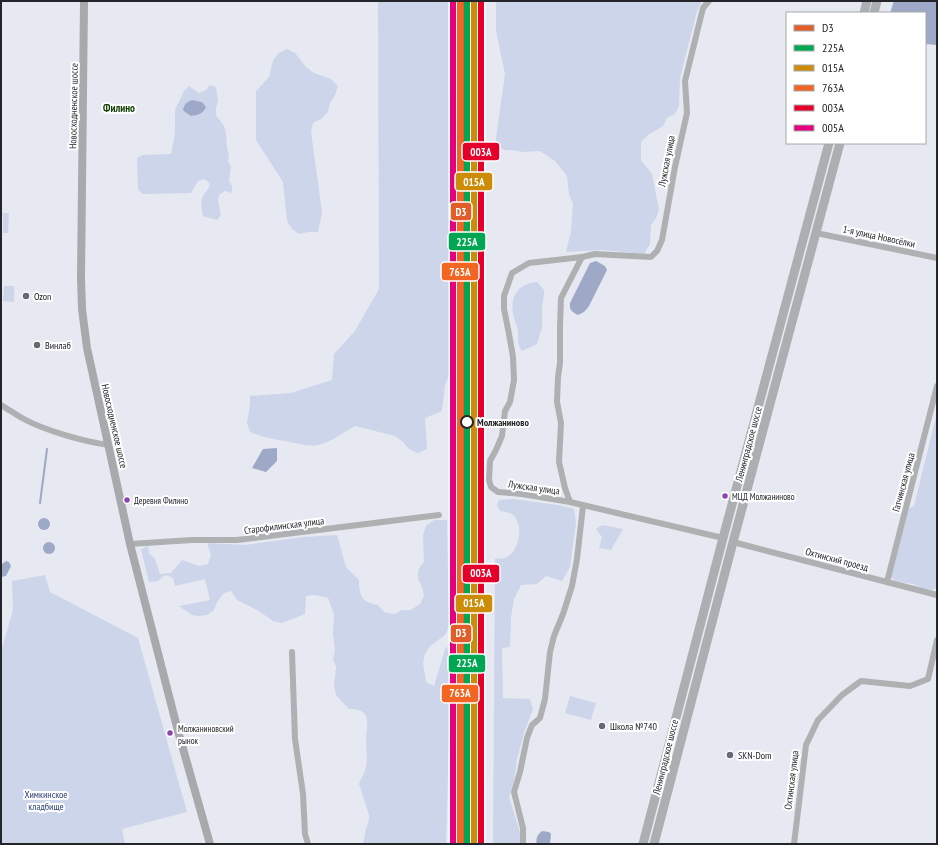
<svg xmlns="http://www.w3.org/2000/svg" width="938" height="845" font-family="'PT Sans Narrow',sans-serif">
<rect width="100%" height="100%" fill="#e6e9f1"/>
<g fill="#ccd5e9" fill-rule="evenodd">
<path d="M378,1H448L449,254L451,362L449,376L445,385L442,411L425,418L427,449L418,453L409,449L403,442L395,436L355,426C344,432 334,440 322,444C312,447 304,445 295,443C279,440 265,438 250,432L247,423L250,404V396L291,393L332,380L334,354L355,331L379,289Z"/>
<path d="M496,1H702L697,11L680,78L679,106L675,114L667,118L663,126L648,135L641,142V160L652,174L659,210L656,218L651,225L650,244L644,254L602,250L566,252L571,231L573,203L569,195L567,176L555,161L540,151L522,152L513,150H504L495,145L505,74L496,31Z"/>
<path d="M287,49L295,53L306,67L314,73L331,79L338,86L335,95L330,103L328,112L321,119L313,123L311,132L322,212L318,232H308L299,234L292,229L287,221L283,182L256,140V91L269,77L273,60L279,53Z"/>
<path d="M210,85L216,87L218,101L216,108V115L224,126L226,133L227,148L229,154L228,161L231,167L229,181L232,186V193L225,191L219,195L218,201L221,215L217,220L203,216C202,210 200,202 203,196C206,191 208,191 210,184L205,179L198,181L191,193L143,194L138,190L137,158L143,155L171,154L175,133V110L184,91L189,86L199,93L206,90ZM192,100L202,102L205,111L199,114Z"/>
<path d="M3,213H9L8,233H3Z"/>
<path d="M537,282L544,290V295L542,306V328L537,344L522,351C516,343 519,339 518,330C517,326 515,322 514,318C509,299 516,284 537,282Z"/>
<path d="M4,286H14V302L3,301Z"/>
<path d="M937,413V588L931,590L922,588L913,584L895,581L891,577L909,508L914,506Z"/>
<path d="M513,499L558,505L574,509L576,523L570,567L562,581L546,576L537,584L521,585L514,599L511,617L510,647L502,648L503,698L530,699L533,709L524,733L517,759L514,781L509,797L520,832V844H493L495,559C499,558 504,559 507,557C519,551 524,526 514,516C510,512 506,512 500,511L497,505L499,500Z"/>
<path d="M434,520H447L449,626L445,635L430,646L425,654L423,663L426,682L434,686L446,646C454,664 451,684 450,703L446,844H363L366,829L369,820V815L359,784C361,778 366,771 366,766C368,757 366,749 366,741C366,724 374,709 349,709L336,695L334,686L336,667L333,659L335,650L333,633L334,614L328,598L315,595L306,596L305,614L282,623L273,621L259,611L237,600L231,591L224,593L217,602L214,610L207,615L198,616L192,615L179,606L210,600L205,579L175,586L173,578L165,575L158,581L149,582L141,549L148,546L149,553L155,559L160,574L171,573L182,560L199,566L208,564L211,555L207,543L245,545L303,537L337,535L346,567L359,580C359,595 362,603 378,605L384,612L394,614L402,610H411L420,604L424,596L422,587L418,579V570L424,562L423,535L426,526Z"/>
<path d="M602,525L623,529L611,550L599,548L602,537L596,529Z"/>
<path d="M45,575L50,592L138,638L187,812L122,829L125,844H1V652L13,610L12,581Z"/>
<path d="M570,696L596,703L591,720L565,713Z"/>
</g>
<g fill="#9da9c7">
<path d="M894,1H937V45L925,44V13H890Z"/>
<path d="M192,100L202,102L206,107C204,114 197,115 191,116L185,112L183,110C184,104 187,102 192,100Z"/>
<path d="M596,261L605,266L607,270L589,306L584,312L578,315C572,312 569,310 570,303L590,263Z"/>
<path d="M277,448V461L266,472L252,468L263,449Z"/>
<circle cx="44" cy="524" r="6"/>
<circle cx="49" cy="548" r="6"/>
<path d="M6,561L9,562L11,566L6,576L1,577V565Z"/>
<path d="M542,831L549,832L551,834L550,844H537C535,839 538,834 542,831Z"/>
</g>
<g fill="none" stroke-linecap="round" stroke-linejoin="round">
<path stroke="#9da9c7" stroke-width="2" d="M40,503L47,449"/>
<g stroke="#afb0b2" stroke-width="6">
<path d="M816,233L937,258"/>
<path d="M582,257L529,263L512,273L504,296V309L509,334L513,357L514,380L510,402L505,411L502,436L496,450L490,461L489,480L491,487L498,492L522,494L570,502L723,538"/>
<path d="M1,405C8,409 15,414 22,418C43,430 85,442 109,445"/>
<path d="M570,502L565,488L559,462L561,423L557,402L558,377L560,363V326L561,298L582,257L595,254L651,257L657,251L662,240L675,167L687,113L685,81L703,8L709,1"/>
<path d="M733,542L937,595"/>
<path d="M130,544L192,540H237L439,515"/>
<path d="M887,582L937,386"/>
<path d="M292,652L295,739L303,794L305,834L308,844"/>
<path d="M523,844V828L514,792L520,772L527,738L532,725L540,718L545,699L550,652L554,636L563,614L572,586L577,559L583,506"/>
<path d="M794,844L806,745L818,720L842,695L861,681L910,686L928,679L937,640"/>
</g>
<path stroke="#a7a9ac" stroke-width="8" d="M84,1L81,278L82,309L87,348L130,544L178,731L210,844"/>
<g stroke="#acafb1" stroke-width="9">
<path d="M864,13L867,1"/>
<path d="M874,13L877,1"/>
<path d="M643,844L723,538L829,143"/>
<path d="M654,844L733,542L840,143"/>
</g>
<g stroke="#fff" stroke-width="9">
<path id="rail-1" d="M461,1V844"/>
</g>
<g stroke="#fff" stroke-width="9">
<path id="rail-2" d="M467,1V844"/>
</g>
<g stroke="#fff" stroke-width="9">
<path id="rail-3" d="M474,1V844"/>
</g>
<g stroke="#fff" stroke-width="9">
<path id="rail-4" d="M460,1V844"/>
</g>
<g stroke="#fff" stroke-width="9">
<path id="rail-5" d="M481,1V844"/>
</g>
<g stroke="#fff" stroke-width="9">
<path id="rail-6" d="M453,1V844"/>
</g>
<use href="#rail-1" stroke="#e15d29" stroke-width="6"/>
<use href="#rail-2" stroke="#00a651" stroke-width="6"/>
<use href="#rail-3" stroke="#cd8c08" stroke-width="6"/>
<use href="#rail-4" stroke="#f26522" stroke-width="6"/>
<use href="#rail-5" stroke="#e4002b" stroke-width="6"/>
<use href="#rail-6" stroke="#e5007d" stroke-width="6"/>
</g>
<g fill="#676a70" stroke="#fff" stroke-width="1.5">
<circle cx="26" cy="296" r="4"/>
<circle cx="37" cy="345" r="4"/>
<circle cx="602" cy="726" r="4"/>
<circle cx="730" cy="755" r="4"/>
</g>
<circle fill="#fff" stroke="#23252a" stroke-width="2" cx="467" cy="422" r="6"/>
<g fill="#8e44ad" stroke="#fff" stroke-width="1.5">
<circle cx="725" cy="496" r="3.5"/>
<circle cx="127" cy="500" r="3.5"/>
<circle cx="170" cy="733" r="3.5"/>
</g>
<g text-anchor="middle" stroke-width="4" stroke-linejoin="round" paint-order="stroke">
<g font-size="9" fill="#23252a" stroke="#fff" text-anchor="start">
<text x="732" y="500">МЦД Молжаниново</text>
<text x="134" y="504">Деревня Филино</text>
<text x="178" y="732">Молжаниновский<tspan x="178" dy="12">рынок</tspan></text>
</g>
<g font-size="10" fill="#23252a" stroke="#fff">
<text transform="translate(73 106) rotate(-89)" y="4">Новосходненское шоссе</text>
<text transform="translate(666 161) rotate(-79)" y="4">Лужская улица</text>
<text transform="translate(879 236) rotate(12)" y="4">1-я улица Новосёлки</text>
<text transform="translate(115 426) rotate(77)" y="4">Новосходненское шоссе</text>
<text transform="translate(748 444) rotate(-75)" y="4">Ленинградское шоссе</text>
<text transform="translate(903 482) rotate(-75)" y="4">Гатчинская улица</text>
<text transform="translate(534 487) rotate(8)" y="4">Лужская улица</text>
<text transform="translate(284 525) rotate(-7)" y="4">Старофилинская улица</text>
<text transform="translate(837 559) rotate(15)" y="4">Охтинский проезд</text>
<text transform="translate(665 757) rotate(-76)" y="4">Ленинградское шоссе</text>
<text transform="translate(791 780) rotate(-83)" y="4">Охтинская улица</text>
</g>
<g font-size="10" fill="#23252a" stroke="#fff" text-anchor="start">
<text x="34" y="300">Ozon</text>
<text x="45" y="349">Винлаб</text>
<text x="610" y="730">Школа №740</text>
<text x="738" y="759">SKN-Dom</text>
</g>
<g font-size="10" font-weight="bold" fill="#23252a" stroke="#fff" text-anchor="start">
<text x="477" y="426">Молжаниново</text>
</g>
<g font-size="10" fill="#2d3f73" stroke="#fff">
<text x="46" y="798">Химкинское<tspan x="46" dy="12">кладбище</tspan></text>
</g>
<g font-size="11" font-weight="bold" fill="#144207" stroke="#fff">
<text x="119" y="112">Филино</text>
</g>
</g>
<g stroke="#fff" stroke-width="1.5">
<rect x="462" y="142" width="38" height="19" rx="4" fill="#e4002b"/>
<rect x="455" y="172" width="38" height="19" rx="4" fill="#cd8c08"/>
<rect x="450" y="202" width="22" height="19" rx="4" fill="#e15d29"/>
<rect x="448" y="232" width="38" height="19" rx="4" fill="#00a651"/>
<rect x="441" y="262" width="38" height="19" rx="4" fill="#f26522"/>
<rect x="462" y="564" width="38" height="19" rx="4" fill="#e4002b"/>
<rect x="455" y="594" width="38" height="19" rx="4" fill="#cd8c08"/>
<rect x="450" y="624" width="22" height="19" rx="4" fill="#e15d29"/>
<rect x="448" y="654" width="38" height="19" rx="4" fill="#00a651"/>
<rect x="441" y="684" width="38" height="19" rx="4" fill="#f26522"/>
</g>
<g font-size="11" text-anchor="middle" font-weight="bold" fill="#fff">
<text x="481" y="156">003А</text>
<text x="474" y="186">015А</text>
<text x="461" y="216">D3</text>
<text x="467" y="246">225А</text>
<text x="460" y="276">763А</text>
<text x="481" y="577">003А</text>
<text x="474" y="607">015А</text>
<text x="461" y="637">D3</text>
<text x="467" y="667">225А</text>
<text x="460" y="697">763А</text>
</g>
<rect width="938" height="845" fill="none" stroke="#23252a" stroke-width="4"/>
<rect x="786" y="12" width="140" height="132" fill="#ffffff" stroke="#a7a8aa"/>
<rect x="794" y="25" width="20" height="6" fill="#e15d29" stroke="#a7a8aa"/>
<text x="822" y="32" font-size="12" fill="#23252a">D3</text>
<rect x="794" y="45" width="20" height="6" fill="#00a651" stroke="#a7a8aa"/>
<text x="822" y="52" font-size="12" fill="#23252a">225А</text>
<rect x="794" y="65" width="20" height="6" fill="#cd8c08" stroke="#a7a8aa"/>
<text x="822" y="72" font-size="12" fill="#23252a">015А</text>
<rect x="794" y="85" width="20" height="6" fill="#f26522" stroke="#a7a8aa"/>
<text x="822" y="92" font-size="12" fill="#23252a">763А</text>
<rect x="794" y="105" width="20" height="6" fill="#e4002b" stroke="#a7a8aa"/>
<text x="822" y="112" font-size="12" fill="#23252a">003А</text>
<rect x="794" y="125" width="20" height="6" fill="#e5007d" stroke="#a7a8aa"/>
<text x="822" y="132" font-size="12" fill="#23252a">005А</text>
</svg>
